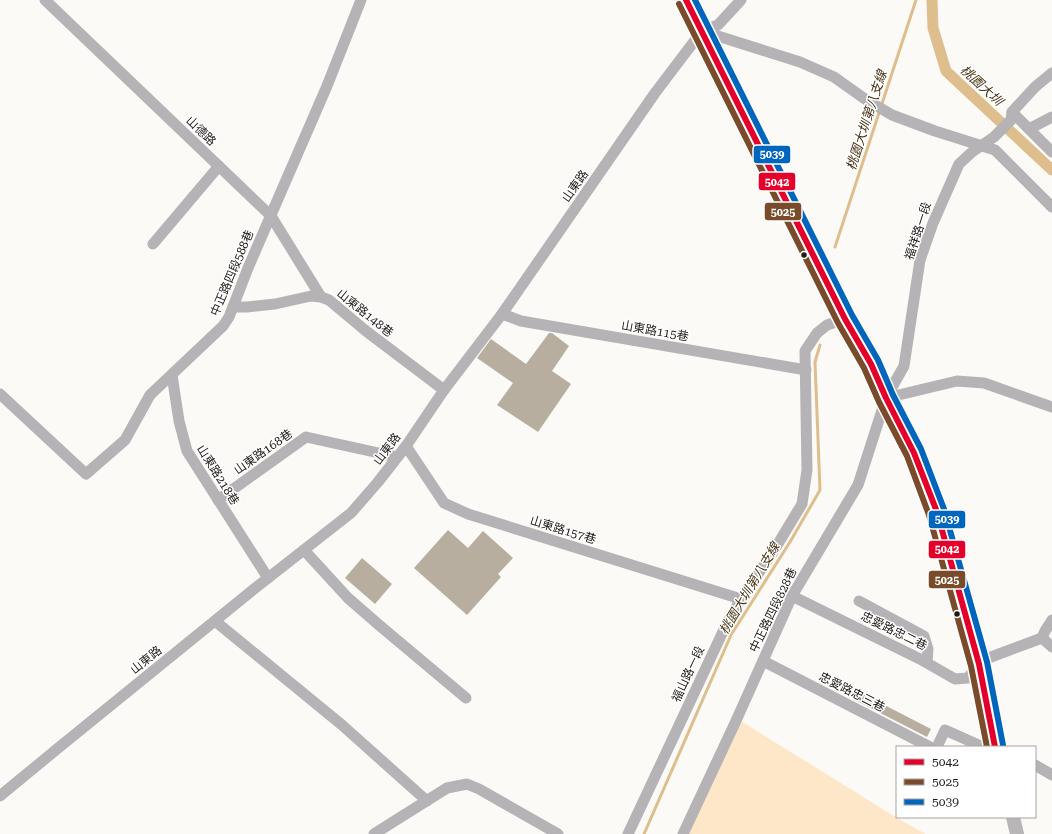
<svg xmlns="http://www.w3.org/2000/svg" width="1052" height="834" font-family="'Roboto Serif','Noto Sans TC',serif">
<rect width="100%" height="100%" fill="#fcfaf7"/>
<path fill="#fee7c8" d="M736,718L902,821L926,834H683Z"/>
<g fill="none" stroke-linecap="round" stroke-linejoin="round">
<g stroke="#dfbe8d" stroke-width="3">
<path d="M835,247L916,0"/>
<path d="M644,834L731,635L790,542L820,490L815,362L820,345"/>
</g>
<path stroke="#dfbe8d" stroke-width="11" d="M932,0L933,28L946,71L1052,170"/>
</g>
<g fill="#b8ae9f">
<path d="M549,333H552L569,346L552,371L571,384L538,432L497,405L513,383L477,358L491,339L526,364Z"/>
<path d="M448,530L468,548L483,531L513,558L498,574L501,577L467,615L414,568Z"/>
<path d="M362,558L392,584L375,604L345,578Z"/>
<path d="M859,692L931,729L927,737L855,700Z"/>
</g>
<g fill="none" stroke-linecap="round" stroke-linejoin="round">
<g stroke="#b5b3b5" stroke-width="11">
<path d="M45,0L271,216L321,297"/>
<path d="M702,31L800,62L834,77L865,99L892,115L935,131L995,150L1052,207"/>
<path d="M702,31L718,25L741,0"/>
<path d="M1012,112L1052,152"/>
<path d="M1029,129L1052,117"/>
<path d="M153,244L219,166"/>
<path d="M233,307H247L275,304L311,296L321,297L329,300L366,331L444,390"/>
<path d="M502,314L521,321L806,370"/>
<path d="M172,375L179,421L187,451L268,578"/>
<path d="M0,394L86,474L125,440L150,395L223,326L229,317L248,268L327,86L361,0"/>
<path d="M886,398L957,381L984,383L1052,407"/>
<path d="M406,446L444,503L468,514L741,599"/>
<path d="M218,500L306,437L397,457"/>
<path d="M304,550L348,598L379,625L466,698"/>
<path d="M792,596L920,659L955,679L968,678L979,664L991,657L1042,638"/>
<path d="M859,601L924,636L928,649L927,662"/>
<path d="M215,621L342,725L427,801"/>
<path d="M1042,638L1045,631L1052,620"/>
<path d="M1042,638L1052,647"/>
<path d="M763,661L930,747"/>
<path d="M937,747L945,730L983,747"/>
<path d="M1035,765L1052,775"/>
<path d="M0,796L57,749L254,589L351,513L378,482L406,446L444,390L502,314L655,93L702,31"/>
<path d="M374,834L447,788L467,784L479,789L558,834"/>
<path d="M628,834L727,623L741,599L773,552L802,504L807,470L805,351L817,333L827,325L845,319"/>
<path d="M683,834L735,723L792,596L858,485L886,398L904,366L920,260L933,223L959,164L972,152L994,137L1011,120L1012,112L1035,87L1052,73"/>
</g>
<g stroke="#b8b6b6" stroke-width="14">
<path d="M686,0L845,319L871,364L886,398L914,453L937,512L979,664L995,747"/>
<path d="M1013,817L1017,834"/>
</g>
<g stroke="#fff" stroke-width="9">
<path id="bus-1" d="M686,0L845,319L871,364L886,398L914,453L937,512L979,664L995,747"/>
</g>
<g stroke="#fff" stroke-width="9">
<path id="bus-2" d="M679,4L838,323L864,368L879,402L907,456L929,515L971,666L987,747"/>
</g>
<g stroke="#fff" stroke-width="9">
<path id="bus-3" d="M695,0L852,315L878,360L893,395L921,449L944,509L987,662L1003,745"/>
</g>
<use href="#bus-1" stroke="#e4002b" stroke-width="6"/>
<use href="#bus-2" stroke="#7a4b2a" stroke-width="6"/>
<use href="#bus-3" stroke="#0065bd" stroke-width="6"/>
</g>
<g fill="#1e1b17" stroke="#fff" stroke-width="1.5">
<circle cx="804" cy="255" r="3.5"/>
<circle cx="957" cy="614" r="3.5"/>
</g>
<g text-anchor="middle" stroke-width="3" stroke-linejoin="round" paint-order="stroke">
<g font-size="12" fill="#1e1b17" stroke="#fff">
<text transform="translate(201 131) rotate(44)" y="4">山德路</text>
<text transform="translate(575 186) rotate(-55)" y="4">山東路</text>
<text transform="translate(918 231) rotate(-72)" y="4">福祥路一段</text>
<text transform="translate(232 273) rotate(-67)" y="4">中正路四段588巷</text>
<text transform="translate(365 313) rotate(39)" y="4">山東路148巷</text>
<text transform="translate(655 331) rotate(10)" y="4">山東路115巷</text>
<text transform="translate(387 449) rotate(-53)" y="4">山東路</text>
<text transform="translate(263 452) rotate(-35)" y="4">山東路168巷</text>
<text transform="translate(218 475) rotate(58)" y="4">山東路218巷</text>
<text transform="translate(563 530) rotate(17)" y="4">山東路157巷</text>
<text transform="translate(773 610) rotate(-64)" y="4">中正路四段828巷</text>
<text transform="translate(894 631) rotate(26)" y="4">忠愛路忠二巷</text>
<text transform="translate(146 660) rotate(-39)" y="4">山東路</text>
<text transform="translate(688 674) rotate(-65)" y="4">福山路一段</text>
<text transform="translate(852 692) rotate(27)" y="4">忠愛路忠三巷</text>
</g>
<g font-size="13" font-style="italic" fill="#483516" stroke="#fff">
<text transform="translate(982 85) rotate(43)" y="5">桃園大圳</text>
<text transform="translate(866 120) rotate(-72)" y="5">桃園大圳第八支線</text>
<text transform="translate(749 588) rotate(-59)" y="5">桃園大圳第八支線</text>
</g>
</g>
<g stroke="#fff" stroke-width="1.5">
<rect x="753" y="145" width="38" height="19" rx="4" fill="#0065bd"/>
<rect x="758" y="172" width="38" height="19" rx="4" fill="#e4002b"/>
<rect x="764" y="202" width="38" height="19" rx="4" fill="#7a4b2a"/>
<rect x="928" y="510" width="38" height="19" rx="4" fill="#0065bd"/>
<rect x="928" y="540" width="38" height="19" rx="4" fill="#e4002b"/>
<rect x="928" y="570" width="38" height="19" rx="4" fill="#7a4b2a"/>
</g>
<g font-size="11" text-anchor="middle" font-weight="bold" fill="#fff">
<text x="772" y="158">5039</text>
<text x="777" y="186">5042</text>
<text x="783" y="216">5025</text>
<text x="947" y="523">5039</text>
<text x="947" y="553">5042</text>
<text x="947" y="584">5025</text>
</g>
<rect x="896" y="746" width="140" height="72" fill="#ffffff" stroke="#a5a4a2"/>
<rect x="904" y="759" width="20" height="6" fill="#e4002b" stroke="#a5a4a2"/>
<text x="932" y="766" font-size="12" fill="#1e1b17">5042</text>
<rect x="904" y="779" width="20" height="6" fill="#7a4b2a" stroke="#a5a4a2"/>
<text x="932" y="786" font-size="12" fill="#1e1b17">5025</text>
<rect x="904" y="799" width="20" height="6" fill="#0065bd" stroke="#a5a4a2"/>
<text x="932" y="806" font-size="12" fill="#1e1b17">5039</text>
</svg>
